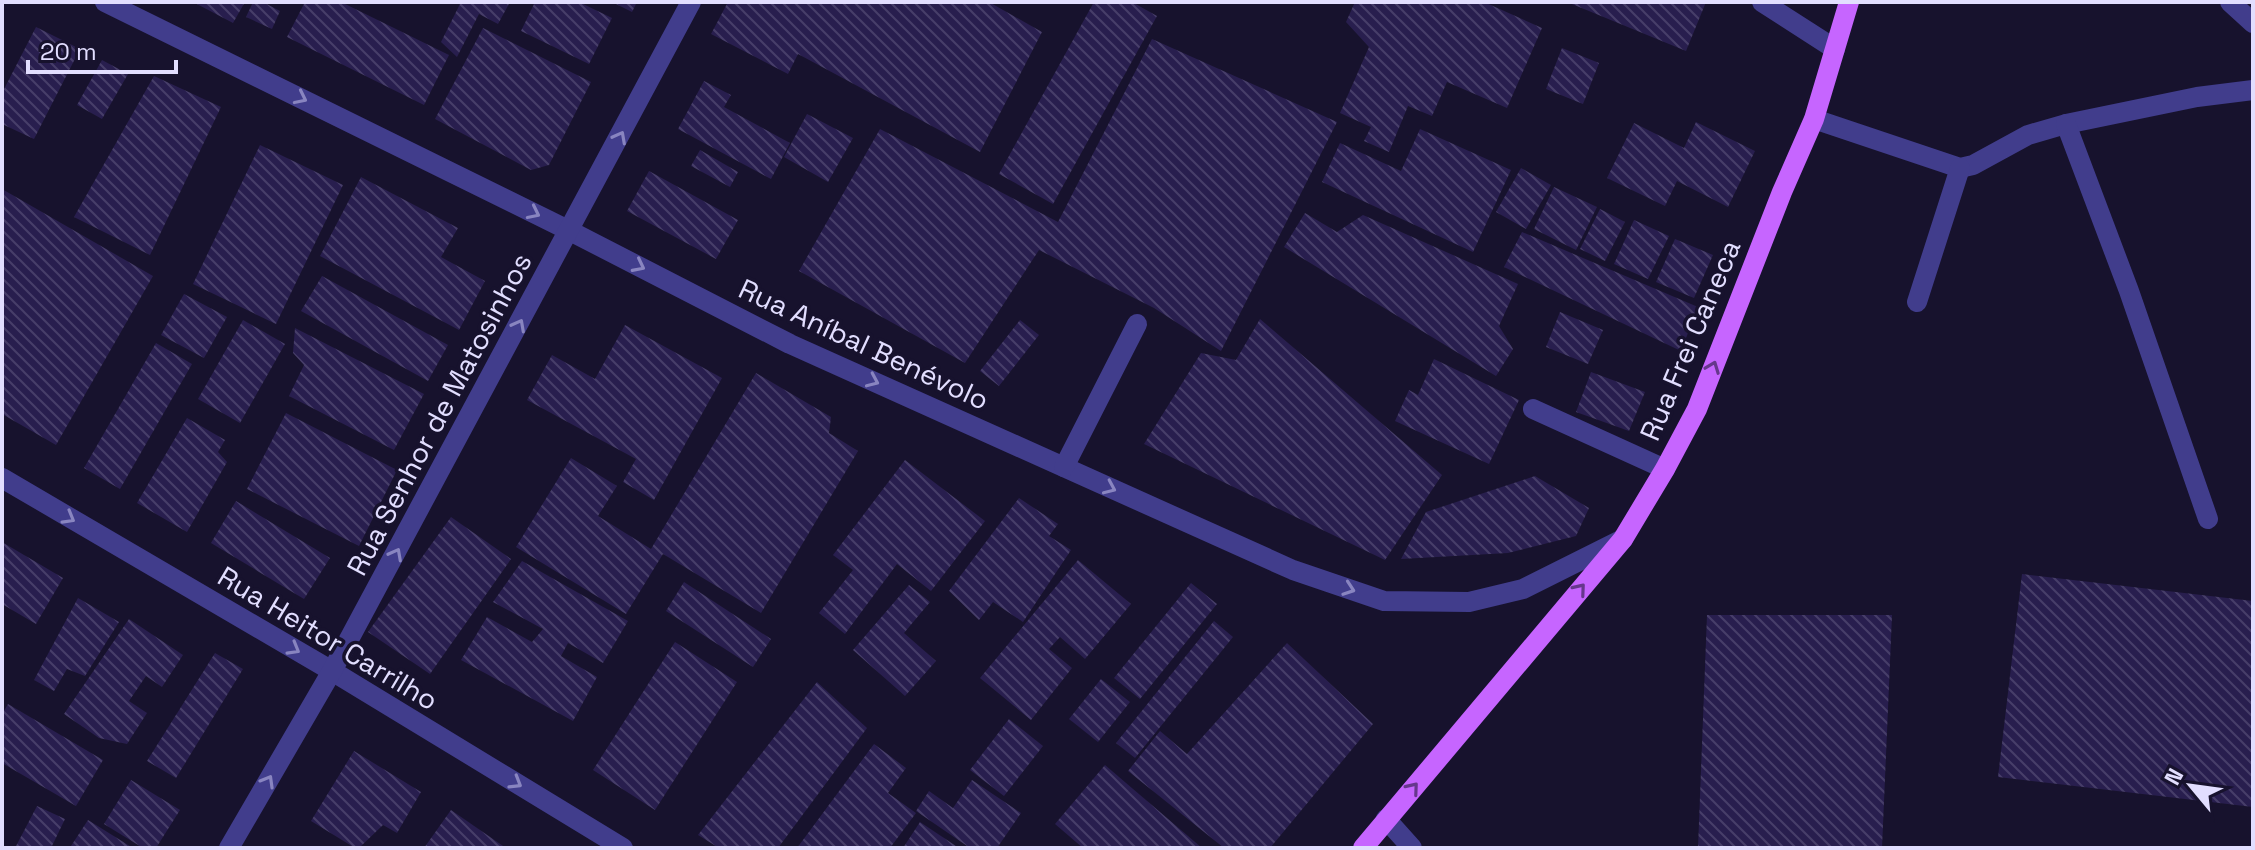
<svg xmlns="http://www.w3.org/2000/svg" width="2255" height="850" font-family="'Space Grotesk',sans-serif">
<defs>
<pattern id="building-back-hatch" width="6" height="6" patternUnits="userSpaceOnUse" patternTransform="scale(2)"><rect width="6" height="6" fill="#281e4e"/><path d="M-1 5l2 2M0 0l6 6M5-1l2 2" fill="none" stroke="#473e69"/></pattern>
</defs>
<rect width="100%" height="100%" fill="#17122d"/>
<g fill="url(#building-back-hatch)">
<path d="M193,2H245L233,23Z"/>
<path d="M253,2H263L280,11L272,29L246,17Z"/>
<path d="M305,2H341L449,55L424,105L287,37Z"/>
<path d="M461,2H510L498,24L479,14L457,57L441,42Z"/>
<path d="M535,2H579L612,18L589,64L521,31Z"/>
<path d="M612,2H637L632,12Z"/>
<path d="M728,2H989L1042,32L980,152L798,54L788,74L711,34Z"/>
<path d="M1094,2H1132L1157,16L1053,204L999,174Z"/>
<path d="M1355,2H1484L1542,28L1507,108L1447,82L1432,116L1408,106L1389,152L1364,141L1371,127L1340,113L1369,47L1346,22Z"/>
<path d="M1567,2H1706L1686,51Z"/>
<path d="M36,27L80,49L34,139L2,124V93Z"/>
<path d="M483,28L591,82L549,165L531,170L435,119Z"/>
<path d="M1152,39L1337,122L1221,351L1154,308L1039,250L965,363L799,271L880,129L1058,222Z"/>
<path d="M1562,48L1599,63L1583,104L1546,89Z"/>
<path d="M102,60L128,74L102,119L77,105Z"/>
<path d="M154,76L221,107L150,255L74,217Z"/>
<path d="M704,81L731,95L724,107L790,143L771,179L678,129Z"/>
<path d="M807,114L853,138L828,182L784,157Z"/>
<path d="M1696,122L1755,151L1728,207L1677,181L1665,206L1607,178L1634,123L1684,148Z"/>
<path d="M1420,129L1511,170L1473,252L1322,182L1340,143L1401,171Z"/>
<path d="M260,145L343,185L276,324L193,284Z"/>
<path d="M700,150L738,172L730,187L691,166Z"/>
<path d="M1521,168L1551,185L1526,229L1496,212Z"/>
<path d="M649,171L738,220L716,259L627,211Z"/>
<path d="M361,177L458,228L441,257L485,281L459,330L320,256Z"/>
<path d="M1554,187L1597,207L1576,250L1534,229Z"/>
<path d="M2,189L153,276L56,445L2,414Z"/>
<path d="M1600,209L1625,222L1605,261L1580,249Z"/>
<path d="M1305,213L1337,232L1363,215L1518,284L1499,326L1513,349L1496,376L1284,247Z"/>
<path d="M1634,220L1669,236L1648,279L1614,264Z"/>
<path d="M1522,232L1698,307L1681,351L1504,267Z"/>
<path d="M1675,239L1713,255L1694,298L1656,282Z"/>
<path d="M322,276L448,345L428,381L301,311Z"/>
<path d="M184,294L227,317L204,358L161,335Z"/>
<path d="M1560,312L1603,330L1588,364L1546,347Z"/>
<path d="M1260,319L1442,475L1385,560L1144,444L1201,353L1236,360Z"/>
<path d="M243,320L285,344L240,423L198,399Z"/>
<path d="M1020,320L1039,335L999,386L980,371Z"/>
<path d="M625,325L722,378L654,500L623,482L636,459L527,400L552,355L595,379Z"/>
<path d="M295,328L424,394L394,450L289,396L304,365L293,353Z"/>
<path d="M156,343L192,364L120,489L84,468Z"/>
<path d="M1434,359L1519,400L1489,464L1395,421L1409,390L1418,395Z"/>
<path d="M1591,372L1645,392L1629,431L1576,412Z"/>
<path d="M756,373L831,417L829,433L858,451L761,613L663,554L626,614L516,547L571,458L617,486L598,516L651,549Z"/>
<path d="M286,413L397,470L359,546L247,489Z"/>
<path d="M187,418L225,440L218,452L227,462L187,532L137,503Z"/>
<path d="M905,460L985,521L931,591L897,564L845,634L819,613L853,570L833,555Z"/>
<path d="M1535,476L1589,508L1576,536L1508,553L1401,559L1426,512Z"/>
<path d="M1019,498L1058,524L1049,536L1071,550L1023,622L993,602L979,620L949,591Z"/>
<path d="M236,501L330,558L304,599L211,543Z"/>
<path d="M451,517L511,559L430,674L368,632Z"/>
<path d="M2,542L63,578L36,624L2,604Z"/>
<path d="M1078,560L1131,604L1085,659L1060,637L1049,649L1072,668L1031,720L980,678Z"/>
<path d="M522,561L628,621L603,663L568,643L561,656L597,677L573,721L461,660L487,617L532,642L543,629L493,602Z"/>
<path d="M2022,574L2253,601V807L1998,777Z"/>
<path d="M684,582L771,639L753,667L666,611Z"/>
<path d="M1191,583L1217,604L1140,699L1114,678Z"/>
<path d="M909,585L930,602L904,633L936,661L905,696L853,650Z"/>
<path d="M78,598L119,622L85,676L67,669L54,691L34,680Z"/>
<path d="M1707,615H1892L1882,848H1698Z"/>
<path d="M129,619L183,655L162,687L146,676L129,701L147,713L127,744L99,738L64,714Z"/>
<path d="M1214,621L1233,637L1135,758L1116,743Z"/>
<path d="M675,642L737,682L655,810L593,770Z"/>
<path d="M1287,643L1373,724L1270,848H1224L1128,771L1160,731L1187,754Z"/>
<path d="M215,653L243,669L176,778L147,761Z"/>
<path d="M1101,679L1130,702L1098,742L1069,719Z"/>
<path d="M817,682L867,728L778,848H719L698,835Z"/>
<path d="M8,704L103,760L76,806L2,763V714Z"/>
<path d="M1009,719L1043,746L1004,796L970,770Z"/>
<path d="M874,744L906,768L888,793L916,813L890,848H797Z"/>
<path d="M354,751L421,792L397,833L383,825L359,848H355L311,821Z"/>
<path d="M1105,765L1202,848H1083L1055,824Z"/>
<path d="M131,780L180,810L156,848H143L104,824Z"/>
<path d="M972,780L1021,813L997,848H970L916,811L929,791L953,808Z"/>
<path d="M37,806L65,819L51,848H15Z"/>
<path d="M451,810L506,848H424Z"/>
<path d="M88,820L133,848H75L71,846Z"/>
<path d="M920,822L959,848H903Z"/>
</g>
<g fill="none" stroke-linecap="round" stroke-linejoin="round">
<g stroke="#413d8c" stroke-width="20">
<path d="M105,2L570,231L790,344L1293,570L1384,601L1469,602L1523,589L1623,539"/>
<path d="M1762,2L1835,49"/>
<path d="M2230,2L2253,23"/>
<path d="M1814,119L1960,168L1973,165L2028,135L2066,124L2197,97L2253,90"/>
<path d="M2066,124L2129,291L2208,519"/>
<path d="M1917,302L1960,168"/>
<path d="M1533,409L1665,469"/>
<path d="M1064,467L1137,324"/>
<path d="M2,478L332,671L623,848"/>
<path d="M1386,819L1412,848"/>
<path d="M229,848L332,671L691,2"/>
</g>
<path stroke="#c665ff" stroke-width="20" d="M1363,848L1623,539L1665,469L1697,409L1782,192L1814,119L1849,2"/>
</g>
<defs><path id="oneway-chevron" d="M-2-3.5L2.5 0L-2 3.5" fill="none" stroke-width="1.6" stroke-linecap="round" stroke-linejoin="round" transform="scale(2)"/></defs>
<g stroke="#8985c0">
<use href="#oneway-chevron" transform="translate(301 98) rotate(26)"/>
<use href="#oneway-chevron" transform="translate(620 137) rotate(-62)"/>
<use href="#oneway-chevron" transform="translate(534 213) rotate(26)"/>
<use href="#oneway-chevron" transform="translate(639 266) rotate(27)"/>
<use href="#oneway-chevron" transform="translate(519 325) rotate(-62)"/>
<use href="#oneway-chevron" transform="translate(873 381) rotate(24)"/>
<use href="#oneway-chevron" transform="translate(1110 488) rotate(24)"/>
<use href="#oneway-chevron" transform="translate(69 518) rotate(30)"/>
<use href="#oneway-chevron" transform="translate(396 554) rotate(-62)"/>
<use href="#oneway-chevron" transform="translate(1349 589) rotate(19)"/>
<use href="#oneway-chevron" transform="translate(294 649) rotate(30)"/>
<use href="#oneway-chevron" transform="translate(268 781) rotate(-60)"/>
<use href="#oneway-chevron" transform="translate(516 783) rotate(31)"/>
</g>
<g stroke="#66378c">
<use href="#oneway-chevron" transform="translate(1713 367) rotate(-69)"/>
<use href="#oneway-chevron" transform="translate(1580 589) rotate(-50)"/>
<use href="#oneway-chevron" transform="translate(1413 788) rotate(-50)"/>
</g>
<g text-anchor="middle" stroke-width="7" stroke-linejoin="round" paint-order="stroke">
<g font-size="28" fill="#e2deff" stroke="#17122d">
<text transform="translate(1690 340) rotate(-67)" y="10">Rua Frei Caneca</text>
<text transform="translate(864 344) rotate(25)" y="10">Rua Aníbal Benévolo</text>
<text transform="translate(439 414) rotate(-62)" y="10">Rua Senhor de Matosinhos</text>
<text transform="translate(328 638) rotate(31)" y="10">Rua Heitor Carrilho</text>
</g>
</g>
<rect width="2255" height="850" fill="none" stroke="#e2deff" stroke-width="8"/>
<g transform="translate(2191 786) rotate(299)" stroke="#17122d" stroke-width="6" paint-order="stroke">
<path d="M0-6L14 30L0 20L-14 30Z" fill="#e2deff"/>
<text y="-12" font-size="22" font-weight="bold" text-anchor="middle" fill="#e2deff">N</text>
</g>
<path d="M28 60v12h148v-12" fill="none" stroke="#e2deff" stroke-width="4"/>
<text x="40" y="60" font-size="24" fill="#e2deff" stroke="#17122d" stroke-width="6" paint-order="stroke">20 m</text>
</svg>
